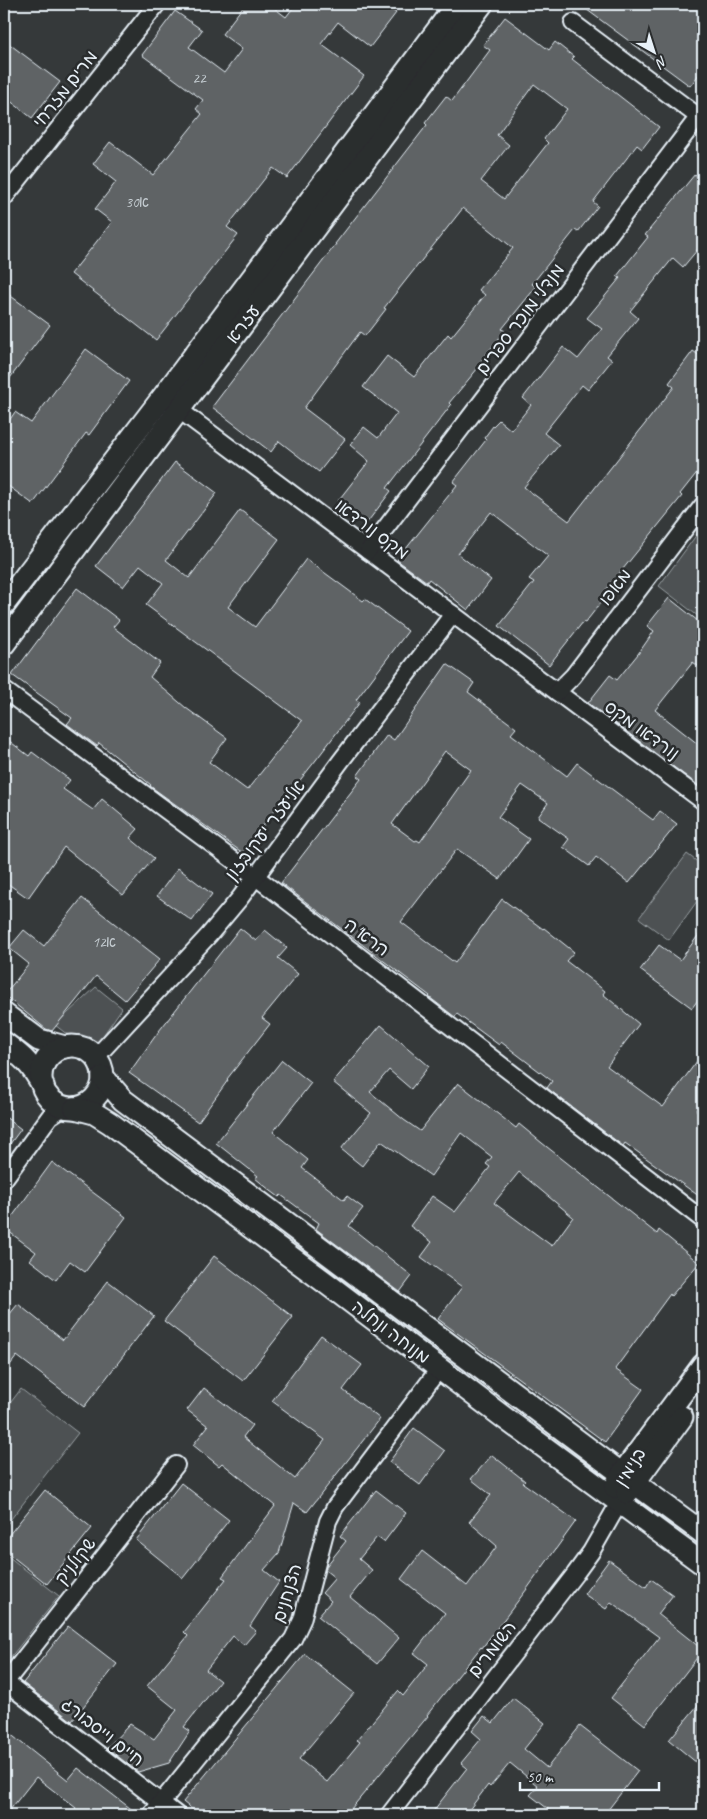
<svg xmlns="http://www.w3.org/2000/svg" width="707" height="1819" font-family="Caveat,'Playpen Sans Hebrew',sans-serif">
<rect width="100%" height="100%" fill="#35393a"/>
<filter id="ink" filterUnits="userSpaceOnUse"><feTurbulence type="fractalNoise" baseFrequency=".02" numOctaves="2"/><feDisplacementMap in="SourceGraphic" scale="10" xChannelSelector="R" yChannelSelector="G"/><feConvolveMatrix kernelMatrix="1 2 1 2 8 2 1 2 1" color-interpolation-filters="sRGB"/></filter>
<g filter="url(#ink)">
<g fill="#4d5152" stroke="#9aa1a5">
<path d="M703,526V620L659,586Z"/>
<path d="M687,854L703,866V893L669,940L639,918Z"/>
<path d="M96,987L122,1008L91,1053L55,1025Z"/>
<path d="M21,1389L78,1433L4,1528V1411Z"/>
<path d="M4,1553L59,1596L10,1658L4,1654Z"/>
</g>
<g fill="#5f6365" stroke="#e8f1f8" fill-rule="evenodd">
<path d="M245,4H269L286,17L296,4H384L396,13L370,47L338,22L321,44L364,76L287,178L273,168L248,200L227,227L238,235L156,340L71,274L112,222L95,209L116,182L93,164L110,142L153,175L202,114L196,109L203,100L142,55L175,11L202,30L189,47L224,73L242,49L222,34Z"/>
<path d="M579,4H703V69L690,86Z"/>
<path d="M505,17L549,50L555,42L574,57L572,59L659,127L642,149L637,145L593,202L598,206L578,232L575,230L532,284L536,287L502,329L505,331L481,361L483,362L449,403L451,405L387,488L391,491L366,524L337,502L369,461L350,445L364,427L378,438L397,413L363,387L387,356L414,377L448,334L451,337L485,295L479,290L513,248L463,208L384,308L386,309L365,336L360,332L304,408L345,439L319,472L279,441L271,452L212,407L336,244H335L427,125L425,123L446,96L452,101L490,50L483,45ZM534,84L567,109L544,139L548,143L504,199L481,181L509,145L497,135Z"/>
<path d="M4,40L60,82L32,118L4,96Z"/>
<path d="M695,174L703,181V243L683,267L673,258L630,311L638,318L607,356L612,360L588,390L582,385L544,433L559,445L524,487L569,521L674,387L669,383L693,351L703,358V465L680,494L682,496L606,590L609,592L599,605L585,623L583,622L549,665L499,626L534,582L529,579L548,556L491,512L458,554L491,580L468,610L429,579L427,582L397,560L457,485L453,482L486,440L484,438L493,426L499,420L511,430L531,405L523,398L563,347L578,359L602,329L587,318L620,278L617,276L648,237L645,235Z"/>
<path d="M4,291L50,325L4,386Z"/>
<path d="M86,349L129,381L89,435L86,433L33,504L4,483V428L15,412L31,423Z"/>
<path d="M175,462L217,493L166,560L189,578L240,510L279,539L228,607L255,627L306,559L363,601L365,599L408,631L356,700L360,702L316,760L282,803L281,802L243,853L150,786L151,785L99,743L97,746L67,724L72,718L12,675L77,588L119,620L113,627L160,663L150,677L186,708L227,738L209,762L247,790L302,721L146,605L163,583L140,565L123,587L96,566Z"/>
<path d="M669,598L703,625V670L693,662L655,710L703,748V789L588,703L610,675L617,680L638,654L654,631L647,626Z"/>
<path d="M447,664L474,683L468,692L516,728L511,734L567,776L577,763L653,820L660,811L677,824L629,883L596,857L589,866L563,847L569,839L538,817L548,803L522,785L498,817L529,839L500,879L457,849L401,922L455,963L502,899L543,929L544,928L574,952L566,961L605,991L603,994L639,1024L607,1066L663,1107L703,1053V1101L696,1110L703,1115V1199L625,1143L623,1146L547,1088L552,1081L501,1042L499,1045L457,1014L455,1017L429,997L430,996L281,883L361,779L357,776L387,735L394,740ZM445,751L471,770L420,842L417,840L415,841L392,824Z"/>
<path d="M4,737L29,756L32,752L70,780L63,789L93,810L102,799L138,829L130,838L154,858L123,895L64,847L28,898L4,881Z"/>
<path d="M178,868L212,894L192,921L157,896Z"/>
<path d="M82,898L160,959L125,1000L96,976L52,1031L46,1029L4,995L29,964L9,948L24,930L44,946Z"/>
<path d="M240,928L256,941L265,930L287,948L278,958L298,974L262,1018L270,1024L227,1079L228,1080L198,1122L129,1073L159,1031Z"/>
<path d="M703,929V993L692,1008L640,970L659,945L680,960Z"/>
<path d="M381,1025L429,1066L411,1089L389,1070L370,1092L404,1120L420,1131L458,1083L516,1128L519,1124L542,1143L657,1234L659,1230L699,1263L671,1296L670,1294L615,1369L643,1389L605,1442L438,1319L462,1287L421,1257L432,1242L410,1226L432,1196L455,1212L490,1167L486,1164L492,1157L461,1133L431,1176L381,1141L362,1166L341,1149L371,1113L333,1082ZM519,1172L573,1217L552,1246L494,1203Z"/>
<path d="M282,1060L311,1083L273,1132L308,1160L302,1168L344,1200L347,1196L363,1208L349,1226L412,1276L400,1292L316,1229L319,1223L281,1195L279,1197L271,1191L255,1178L258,1176L216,1143Z"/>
<path d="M4,1116L21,1129L4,1152Z"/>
<path d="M52,1162L126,1217L85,1272L70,1261L56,1280L30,1260L36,1252L4,1228Z"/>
<path d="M214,1256L293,1317L243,1381L164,1321Z"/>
<path d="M108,1281L154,1316L84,1407L17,1356L4,1373V1321L18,1304L63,1340Z"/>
<path d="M321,1335L362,1365L343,1390L380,1419L307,1512L294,1503L279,1553L264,1570L279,1582L250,1626L256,1631L244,1645L233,1636L206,1670L220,1681L184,1727L190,1731L169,1763L138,1772L107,1748L130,1724L154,1739L177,1710L147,1686L188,1636L184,1632L226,1579L222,1577L275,1506L222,1463L219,1466L193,1445L208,1426L187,1410L204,1388L252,1425L243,1437L295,1479L325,1440L272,1401Z"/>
<path d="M414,1428L445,1451L420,1485L389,1462Z"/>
<path d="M492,1455L525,1481L523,1483L576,1521L527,1589L482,1648L481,1647L427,1715L428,1716L346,1815H199L183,1802L305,1654L354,1693L299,1759L327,1782L360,1742L357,1740L398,1691L403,1696L428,1664L414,1653L445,1613L401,1579L422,1551L467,1586L497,1546L469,1522L491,1495L471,1479Z"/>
<path d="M181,1483L229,1520L183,1578L136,1540Z"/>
<path d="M45,1490L92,1528L47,1584L4,1550V1541Z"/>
<path d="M376,1490L406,1513L384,1542L377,1537L359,1559L372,1570L350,1597L399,1638L377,1664L318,1616L331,1601L322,1593L335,1578L325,1570L327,1565L346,1541L340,1536Z"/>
<path d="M609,1560L646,1587L651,1579L673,1595L658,1614L703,1650L645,1725L611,1698L659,1637L611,1602L606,1609L584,1594Z"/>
<path d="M68,1626L117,1664L72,1721L23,1683Z"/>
<path d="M513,1698L545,1723L524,1749L547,1768L580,1726L638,1771L604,1815H556L530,1795L538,1786L510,1763L490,1787L488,1785L465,1815H430L467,1768L461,1763L481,1739L472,1731L484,1716L493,1723Z"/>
<path d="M703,1699V1768L669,1740Z"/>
<path d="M4,1729L68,1780L78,1768L139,1815H71L76,1808L36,1777L6,1815H4Z"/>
</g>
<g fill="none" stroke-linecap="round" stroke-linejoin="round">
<g stroke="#e8f1f8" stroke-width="20">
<g id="minor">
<path d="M573,23L703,120"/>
<path d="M4,198L157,4"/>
<path d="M170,403L703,801"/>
<path d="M368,551L703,111"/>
<path d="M4,690L256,877L703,1220"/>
<path d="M557,692L573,676L703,505"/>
<path d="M96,1057L209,935L240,898L340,762L453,614"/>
<path d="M4,1179L50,1116L64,1107"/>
<path d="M4,1681L177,1815"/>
<path d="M4,1684L176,1465"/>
<path d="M151,1815L293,1639L302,1620L328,1521L335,1507L439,1369"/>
<path d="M389,1815L575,1574L591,1552L619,1503"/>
</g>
</g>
<g stroke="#e8f1f8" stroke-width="25">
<g id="tertiary">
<path d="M4,604L163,397L457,4"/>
<path d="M4,644L482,4"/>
<path d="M4,1014L39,1040L65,1047"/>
<path d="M4,1043C24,1058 31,1064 43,1086"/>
<circle cx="72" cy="1077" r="31"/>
<path d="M103,1077L123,1100L622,1474L703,1533"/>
<path d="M75,1108L94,1113L110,1123L326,1283L506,1419L703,1564"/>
<path d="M615,1487L622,1474L703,1365"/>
<path d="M627,1493L682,1417"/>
</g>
</g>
<use href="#minor" stroke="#2a2d2e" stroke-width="16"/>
<use href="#tertiary" stroke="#2a2d2e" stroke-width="21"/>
</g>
</g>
<g text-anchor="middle" stroke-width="5" stroke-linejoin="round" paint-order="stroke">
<g font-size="15" fill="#c6ced3">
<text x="199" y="83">22</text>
<text x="137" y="207">30א</text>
<text x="104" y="947">12א</text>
</g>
<g font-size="18" fill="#e8f1f8" stroke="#2a2d2e">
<text transform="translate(65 89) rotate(-52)" y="6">מרים מזרחי</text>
<text transform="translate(520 319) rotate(-53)" y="6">מנדלי מוכר ספרים</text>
<text transform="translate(243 324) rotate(-53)" y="6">עזרא</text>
<text transform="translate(372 529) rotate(37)" y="6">מקס נורדאו</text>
<text transform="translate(615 587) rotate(-52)" y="6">מאפו</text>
<text transform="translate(642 730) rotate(36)" y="6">נורדאו מקס</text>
<text transform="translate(265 830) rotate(-53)" y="6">אליעזר יעקובזון</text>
<text transform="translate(367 937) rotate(37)" y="6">הרא"ה</text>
<text transform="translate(391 1332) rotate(37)" y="6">מנוחה ונחלה</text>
<text transform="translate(630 1467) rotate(-58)" y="6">בנימין</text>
<text transform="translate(75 1561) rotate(-52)" y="6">שקולניק</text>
<text transform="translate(287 1593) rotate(-73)" y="6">הצנחנים</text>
<text transform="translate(492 1649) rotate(-52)" y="6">השומרים</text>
<text transform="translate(103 1732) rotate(38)" y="6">חיים וייסבורג</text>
</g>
</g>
<rect width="707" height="1819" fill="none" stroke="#2a2d2e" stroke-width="20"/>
<rect x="10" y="10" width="687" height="1799" fill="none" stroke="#e8f1f8" stroke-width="2" filter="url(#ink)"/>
<g transform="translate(654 52) rotate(141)" stroke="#2a2d2e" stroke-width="4" paint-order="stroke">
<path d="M0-4L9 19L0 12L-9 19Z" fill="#e8f1f8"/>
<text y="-8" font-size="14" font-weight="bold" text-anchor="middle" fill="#e8f1f8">N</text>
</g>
<path d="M520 1782v8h139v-8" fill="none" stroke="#e8f1f8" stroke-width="2.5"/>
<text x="527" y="1782" font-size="15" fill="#e8f1f8" stroke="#2a2d2e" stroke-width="4" paint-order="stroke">50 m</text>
</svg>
